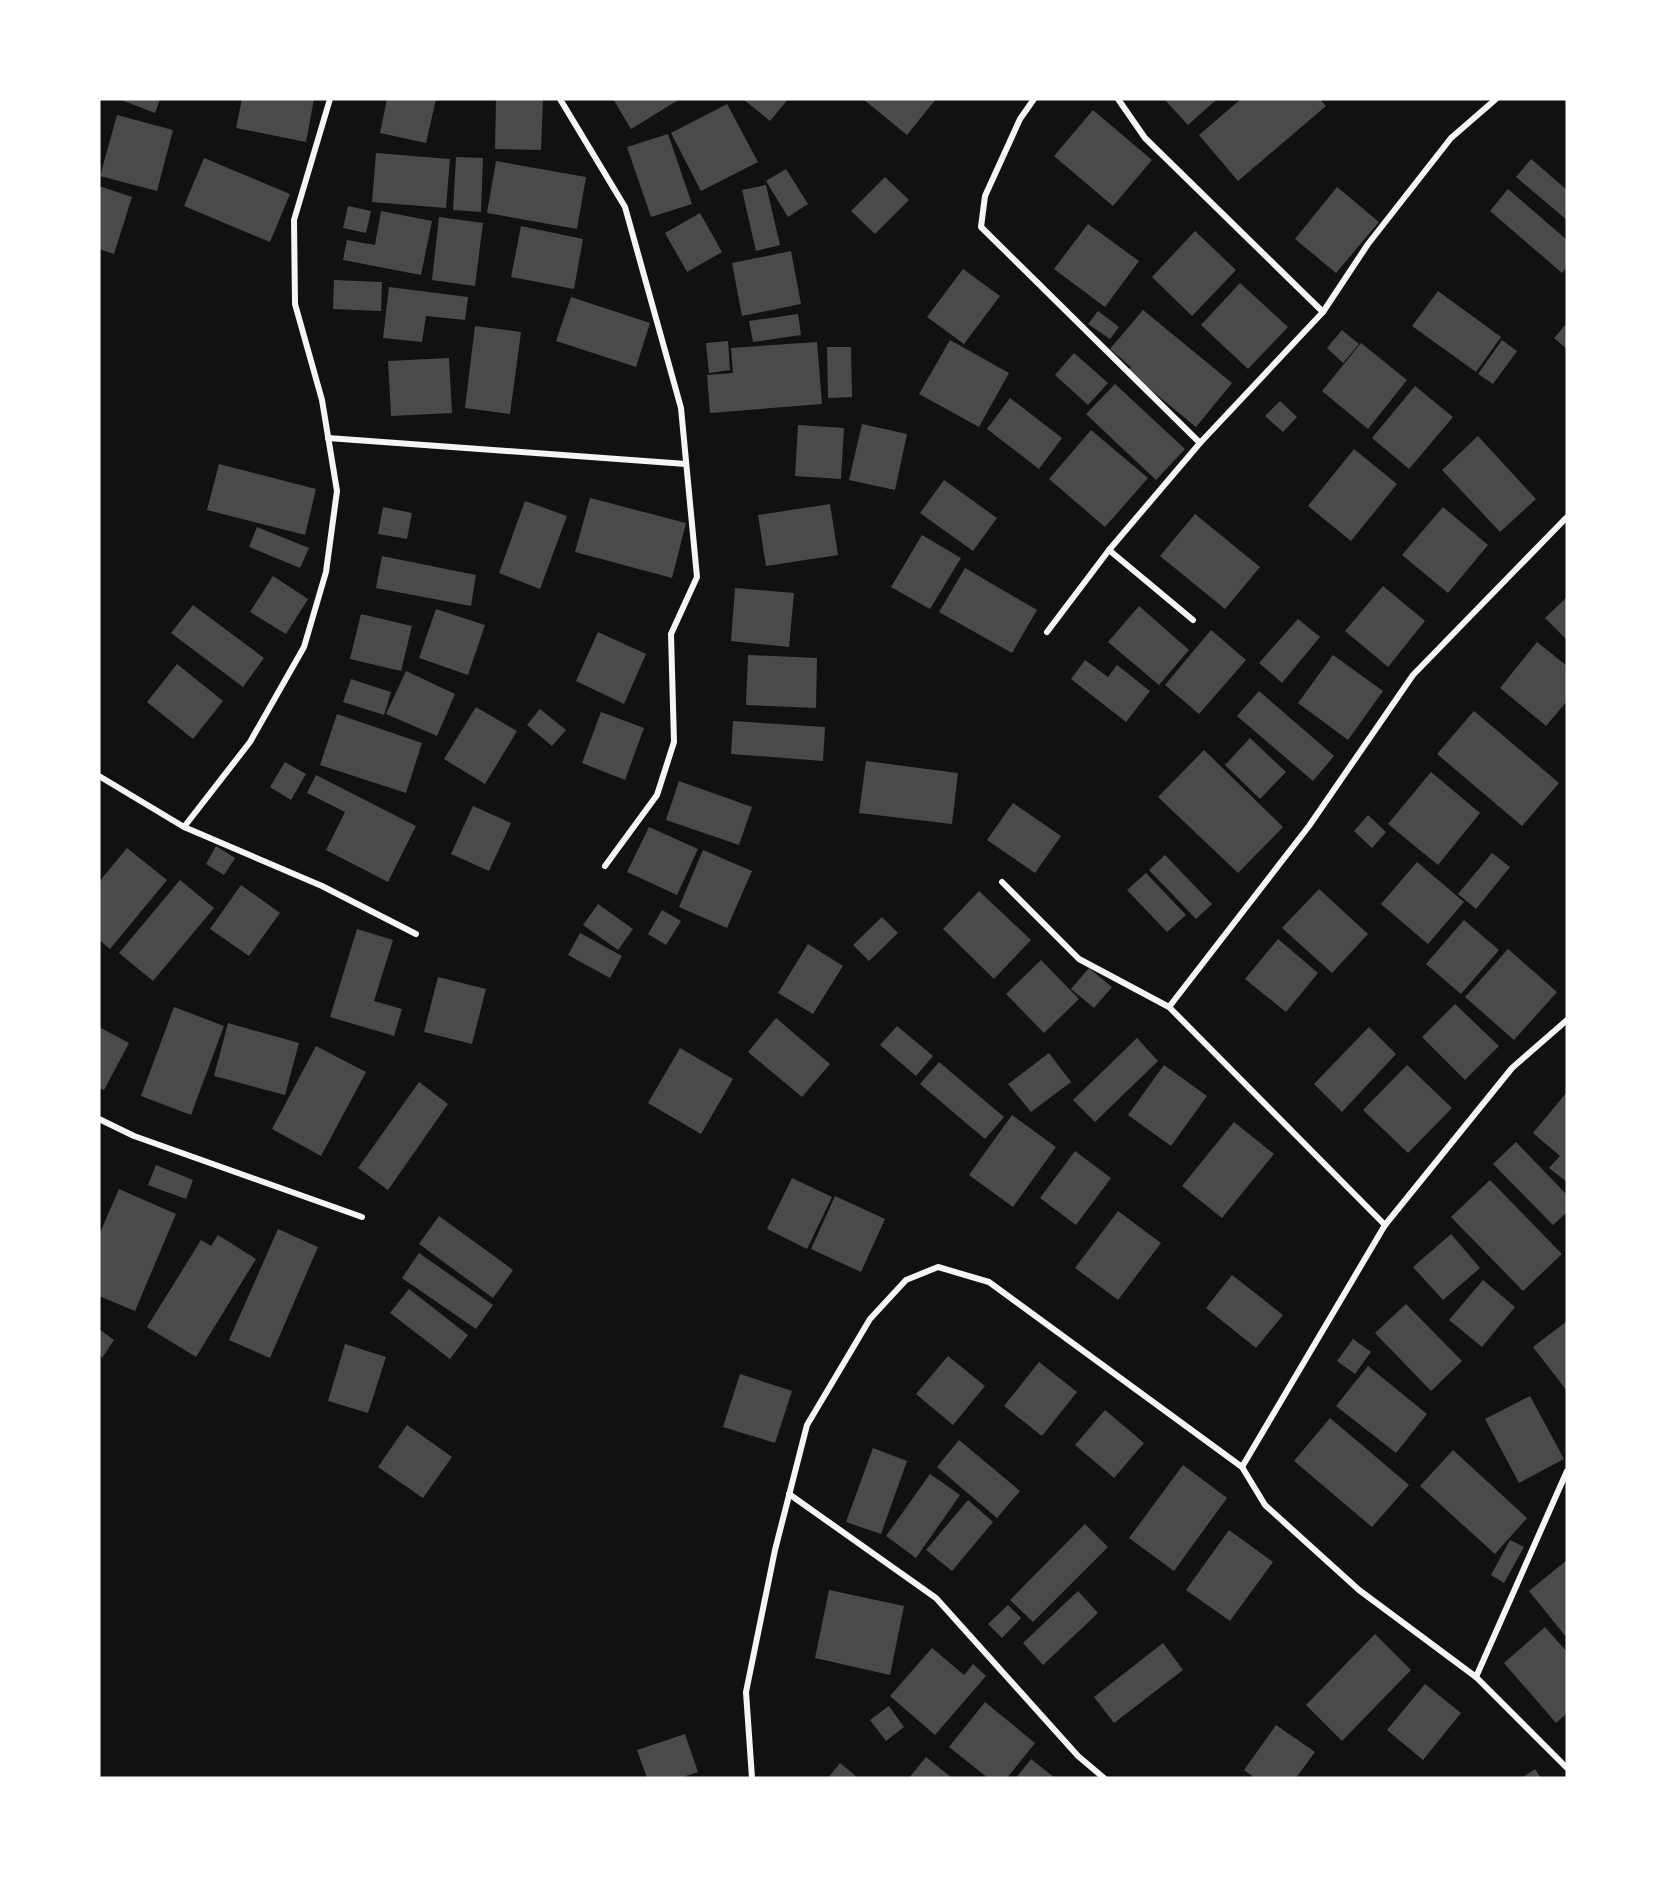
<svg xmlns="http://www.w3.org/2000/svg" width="1666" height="1877" font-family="Ubuntu,sans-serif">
<rect width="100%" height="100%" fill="#111"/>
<g fill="#4a4a4a">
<path d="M119,99H160L155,113Z"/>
<path d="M242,99H314L306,142L236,128Z"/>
<path d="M387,99H436L426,143L380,133Z"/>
<path d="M496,99H543L541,150L495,149Z"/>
<path d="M613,99H680L631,129Z"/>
<path d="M743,99H788L770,121Z"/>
<path d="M863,99H936L907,135Z"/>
<path d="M1164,99H1217L1188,125Z"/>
<path d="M1241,99H1320L1326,106L1238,181L1199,135Z"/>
<path d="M727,104L758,162L701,191L671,133Z"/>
<path d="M1093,110L1152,160L1113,206L1054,156Z"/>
<path d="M117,115L173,130L157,191L100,176Z"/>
<path d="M668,134L692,204L651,217L627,147Z"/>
<path d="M376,153L450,159L446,208L372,202Z"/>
<path d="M456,157L483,158L481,212L453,210Z"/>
<path d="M204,158L290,194L270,242L184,206Z"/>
<path d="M1531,159L1567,190V220L1516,177Z"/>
<path d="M496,161L586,177L577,229L487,213Z"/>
<path d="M786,169L808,204L788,217L766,181Z"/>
<path d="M885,177L909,200L875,234L851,211Z"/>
<path d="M766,185L780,245L756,251L742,190Z"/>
<path d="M99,186L132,197L114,254L99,249Z"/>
<path d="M1337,187L1379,222L1336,273L1295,239Z"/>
<path d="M1508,189L1567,240V267L1562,273L1490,211Z"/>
<path d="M348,206L371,211L366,233L343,228Z"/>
<path d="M381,211L432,221L421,275L343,260L347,240L375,245Z"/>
<path d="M700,213L722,252L687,272L665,233Z"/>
<path d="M439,217L483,223L475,286L432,280Z"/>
<path d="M1088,224L1139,261L1105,307L1054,269Z"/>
<path d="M521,226L583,239L574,289L511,277Z"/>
<path d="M1195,231L1236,270L1192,316L1152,277Z"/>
<path d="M791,251L801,304L742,316L732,263Z"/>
<path d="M963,269L1000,296L964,344L927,317Z"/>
<path d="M334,280L382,282L381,311L333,309Z"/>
<path d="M1240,283L1288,327L1248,369L1201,325Z"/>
<path d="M389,287L468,297L465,320L426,316L422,342L383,338Z"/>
<path d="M1438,291L1501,337L1476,372L1412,326Z"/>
<path d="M571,297L650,323L636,367L556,341Z"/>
<path d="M1143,310L1232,383L1196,427L1128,371L1131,367L1110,349Z"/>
<path d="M1098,311L1119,327L1110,339L1088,324Z"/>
<path d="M798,314L801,335L753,342L749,321Z"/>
<path d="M1567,323V349L1554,338Z"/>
<path d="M475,326L521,332L510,414L465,408Z"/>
<path d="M1342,330L1359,344L1343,363L1327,348Z"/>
<path d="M950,340L1009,373L979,427L919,394Z"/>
<path d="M1502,340L1517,351L1493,384L1478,374Z"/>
<path d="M728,341L730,370L709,373L706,343Z"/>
<path d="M817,342L822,404L710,413L707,375L733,373L731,348Z"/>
<path d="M1361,343L1407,380L1368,429L1322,391Z"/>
<path d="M827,347H851L852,397L828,398Z"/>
<path d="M1074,353L1108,383L1088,405L1055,375Z"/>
<path d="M449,358L452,413L391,416L388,361Z"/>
<path d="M1115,384L1185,449L1156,480L1086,414Z"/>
<path d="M1415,386L1453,417L1409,469L1372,438Z"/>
<path d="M1010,398L1062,438L1039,469L987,429Z"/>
<path d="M1280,401L1297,417L1283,432L1265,416Z"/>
<path d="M862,424L907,434L895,490L849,480Z"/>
<path d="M798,425L844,428L841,479L795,476Z"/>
<path d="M1091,430L1148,478L1105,527L1049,479Z"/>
<path d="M1478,436L1536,499L1500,532L1442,470Z"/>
<path d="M1354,449L1397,484L1351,541L1308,506Z"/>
<path d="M219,464L316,489L305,535L207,510Z"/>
<path d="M944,480L997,518L973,551L920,513Z"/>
<path d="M590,498L686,523L672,578L575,552Z"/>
<path d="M525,501L567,516L540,589L499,573Z"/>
<path d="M830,504L838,555L766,566L758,515Z"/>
<path d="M383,507L412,513L407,539L378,534Z"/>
<path d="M1443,507L1488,545L1448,593L1402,555Z"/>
<path d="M1195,514L1260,567L1225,609L1160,556Z"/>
<path d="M257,527L309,548L300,568L249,547Z"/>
<path d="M922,535L961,558L930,609L891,587Z"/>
<path d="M382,556L476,575L471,606L376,588Z"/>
<path d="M965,568L1037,610L1012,653L939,612Z"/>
<path d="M273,576L308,599L286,634L250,612Z"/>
<path d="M1383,586L1425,621L1388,667L1345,631Z"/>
<path d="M735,588L794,593L789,647L731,641Z"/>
<path d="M1567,597V640L1545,618Z"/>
<path d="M193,605L264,658L243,687L171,633Z"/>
<path d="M1139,606L1189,650L1159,685L1108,642Z"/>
<path d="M436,609L485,625L468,675L419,658Z"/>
<path d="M361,614L412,626L401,671L350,659Z"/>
<path d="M1298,619L1320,637L1282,683L1259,663Z"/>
<path d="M1211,630L1246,660L1199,714L1165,685Z"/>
<path d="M598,632L646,654L624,704L576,681Z"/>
<path d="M1537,642L1567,666V701L1546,726L1500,688Z"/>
<path d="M748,655L817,658L816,708L746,705Z"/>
<path d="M1333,655L1383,691L1348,740L1298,703Z"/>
<path d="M1085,660L1108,677L1117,665L1150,691L1126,722L1071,679Z"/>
<path d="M177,664L223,701L193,739L147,702Z"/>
<path d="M406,671L455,694L437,736L386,714Z"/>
<path d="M351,679L391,692L384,715L343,702Z"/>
<path d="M1259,691L1334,756L1313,781L1237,716Z"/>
<path d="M476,707L517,731L485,784L444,759Z"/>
<path d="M540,709L566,730L552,746L527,725Z"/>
<path d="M1474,711L1559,783L1522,826L1437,754Z"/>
<path d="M601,712L644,728L625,780L582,763Z"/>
<path d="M337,714L422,743L406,793L320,765Z"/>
<path d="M733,721L825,727L823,761L731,754Z"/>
<path d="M1250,738L1286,772L1260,799L1225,765Z"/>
<path d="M1204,750L1283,827L1238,873L1158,797Z"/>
<path d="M866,761L958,773L952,824L859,813Z"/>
<path d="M285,762L306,774L291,800L270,787Z"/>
<path d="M1431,772L1480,813L1438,865L1388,824Z"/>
<path d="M316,775L416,826L388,882L326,850L345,812L307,793Z"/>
<path d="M679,781L752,807L739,845L666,820Z"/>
<path d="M1013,803L1061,836L1035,873L987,840Z"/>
<path d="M473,806L511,823L489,871L451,854Z"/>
<path d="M1368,815L1386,832L1372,848L1354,831Z"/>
<path d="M649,827L698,849L677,895L627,872Z"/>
<path d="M216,846L235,858L224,875L206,864Z"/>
<path d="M127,848L167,880L110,949L99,940V882Z"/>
<path d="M703,850L752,871L727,928L679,907Z"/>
<path d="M1492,853L1510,867L1476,909L1458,894Z"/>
<path d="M1165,855L1212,904L1196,919L1149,870Z"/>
<path d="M1417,862L1464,902L1428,944L1381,904Z"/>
<path d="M1146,873L1186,915L1167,932L1127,890Z"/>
<path d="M180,880L214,908L153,981L119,953Z"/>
<path d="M241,885L280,913L249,956L210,929Z"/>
<path d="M1319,889L1368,934L1332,973L1282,928Z"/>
<path d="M979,891L1031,940L994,979L943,929Z"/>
<path d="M598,904L633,929L618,950L583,925Z"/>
<path d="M662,910L681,921L666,945L648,934Z"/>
<path d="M882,917L898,933L869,961L853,945Z"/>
<path d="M1464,920L1499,950L1461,994L1426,964Z"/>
<path d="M357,929L393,940L374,1001L402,1009L394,1036L330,1017Z"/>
<path d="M580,933L622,956L610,978L568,955Z"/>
<path d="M1278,939L1318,973L1286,1012L1245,979Z"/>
<path d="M808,944L843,966L813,1014L778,993Z"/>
<path d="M1508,949L1557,992L1514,1040L1465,997Z"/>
<path d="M1041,960L1079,999L1044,1033L1006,994Z"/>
<path d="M1089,968L1112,987L1094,1008L1071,989Z"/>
<path d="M438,977L486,989L472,1044L424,1032Z"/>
<path d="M1455,1004L1499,1046L1465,1080L1422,1037Z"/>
<path d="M174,1007L224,1026L191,1115L141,1096Z"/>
<path d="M776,1018L830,1064L802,1097L748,1052Z"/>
<path d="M228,1023L299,1043L285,1095L214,1076Z"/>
<path d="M897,1026L933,1056L916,1076L880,1045Z"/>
<path d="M99,1027L129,1043L104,1090L99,1088Z"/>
<path d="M1369,1027L1396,1054L1342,1112L1314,1084Z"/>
<path d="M1137,1038L1158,1061L1095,1122L1073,1100Z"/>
<path d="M316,1046L366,1072L321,1156L272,1129Z"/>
<path d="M680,1048L733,1079L701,1134L648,1103Z"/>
<path d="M1049,1053L1071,1082L1031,1112L1008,1084Z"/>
<path d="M939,1062L1004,1117L985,1139L920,1084Z"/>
<path d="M1164,1065L1207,1096L1171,1146L1128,1115Z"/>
<path d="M1407,1065L1452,1108L1408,1153L1363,1110Z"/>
<path d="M419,1082L448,1104L388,1190L358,1168Z"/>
<path d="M1567,1092V1182L1549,1168L1560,1156L1533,1133Z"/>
<path d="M1012,1115L1056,1147L1013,1207L969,1175Z"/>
<path d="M1234,1122L1274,1154L1222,1218L1182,1186Z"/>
<path d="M1516,1142L1567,1195V1212L1553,1225L1493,1164Z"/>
<path d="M1075,1151L1111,1178L1076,1225L1040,1198Z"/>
<path d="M156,1165L193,1180L186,1199L148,1185Z"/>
<path d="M792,1178L832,1197L807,1249L767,1229Z"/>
<path d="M1490,1180L1562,1254L1523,1291L1451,1217Z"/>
<path d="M119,1189L176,1214L135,1311L99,1296V1235Z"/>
<path d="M835,1196L885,1219L861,1272L811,1249Z"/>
<path d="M1118,1211L1161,1243L1118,1300L1075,1268Z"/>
<path d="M439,1216L513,1270L493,1298L419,1244Z"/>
<path d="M278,1229L318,1247L270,1358L229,1340Z"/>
<path d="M1451,1234L1480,1268L1443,1300L1413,1267Z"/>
<path d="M218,1235L256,1259L196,1357L147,1327L201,1240L211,1246Z"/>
<path d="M419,1253L493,1305L476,1329L402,1278Z"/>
<path d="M1232,1275L1283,1315L1256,1348L1206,1308Z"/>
<path d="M1483,1280L1515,1307L1482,1347L1449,1320Z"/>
<path d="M409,1289L468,1335L450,1359L390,1313Z"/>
<path d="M1406,1304L1462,1361L1431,1391L1375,1333Z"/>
<path d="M1567,1321V1391L1533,1347Z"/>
<path d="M99,1329L114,1340L102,1358L99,1355Z"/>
<path d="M1353,1339L1371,1352L1355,1374L1337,1361Z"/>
<path d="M345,1344L386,1357L368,1413L328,1401Z"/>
<path d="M948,1356L985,1386L953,1425L916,1394Z"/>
<path d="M1039,1362L1077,1392L1042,1436L1004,1406Z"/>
<path d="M1368,1366L1427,1414L1396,1453L1336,1406Z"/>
<path d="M740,1374L792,1391L775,1443L723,1427Z"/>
<path d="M1530,1396L1564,1459L1519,1483L1485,1419Z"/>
<path d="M1105,1410L1144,1443L1114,1478L1075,1445Z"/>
<path d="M1330,1418L1409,1485L1372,1527L1294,1461Z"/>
<path d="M407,1425L452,1457L423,1498L378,1467Z"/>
<path d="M959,1440L1020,1491L997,1518L937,1467Z"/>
<path d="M873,1448L907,1461L881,1534L846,1522Z"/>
<path d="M1453,1450L1527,1518L1495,1554L1420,1486Z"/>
<path d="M1183,1465L1227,1498L1174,1571L1129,1538Z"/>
<path d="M930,1474L960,1495L916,1558L886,1536Z"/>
<path d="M968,1500L993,1522L952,1571L926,1550Z"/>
<path d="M1085,1524L1108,1547L1033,1622L1010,1600Z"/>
<path d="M1229,1530L1273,1562L1230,1621L1186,1590Z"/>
<path d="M1510,1540L1524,1547L1504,1583L1491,1575Z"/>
<path d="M1567,1560V1638L1529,1591Z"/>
<path d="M829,1590L904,1606L890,1675L815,1658Z"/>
<path d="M1078,1591L1098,1613L1043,1665L1023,1643Z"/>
<path d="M1008,1605L1021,1618L1002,1638L988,1624Z"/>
<path d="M1545,1627L1567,1652V1713L1556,1723L1504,1663Z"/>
<path d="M1375,1634L1411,1670L1342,1741L1306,1705Z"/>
<path d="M1163,1643L1183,1670L1114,1723L1094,1697Z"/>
<path d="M932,1648L964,1675L973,1664L986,1676L935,1735L890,1696Z"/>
<path d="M1425,1684L1461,1713L1423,1760L1387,1730Z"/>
<path d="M985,1702L1035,1743L1007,1778H988L949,1747Z"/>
<path d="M889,1706L904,1727L886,1741L870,1720Z"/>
<path d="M1276,1725L1315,1752L1296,1778H1255L1244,1770Z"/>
<path d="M685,1734L698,1772L680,1778H647L637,1750Z"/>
<path d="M926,1757L952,1778H909Z"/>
<path d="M1031,1759L1055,1778H1016Z"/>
<path d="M840,1763L858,1778H828Z"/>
<path d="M1535,1769L1541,1778H1522Z"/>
</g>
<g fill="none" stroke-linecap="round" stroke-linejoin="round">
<g stroke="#f5f5f5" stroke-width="6">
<path d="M560,99L625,207L681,408L697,577L671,634L674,742L657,795L605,866"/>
<path d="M1034,99L1020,119L985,196L981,227L1200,443"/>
<path d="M1118,99L1145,138L1323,312L1368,244L1451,138L1496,99"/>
<path d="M328,438L686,464"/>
<path d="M1109,550L1193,620"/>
<path d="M1047,632L1109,550L1200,443L1323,312"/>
<path d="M99,776L184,827L322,886L416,934"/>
<path d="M184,827L250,742L304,647L326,572L337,491L322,400L295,304L294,220L330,99"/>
<path d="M1002,882L1079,959L1169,1007L1385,1225"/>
<path d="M1169,1007L1309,826L1413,675L1567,517"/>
<path d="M99,1119L134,1136L362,1217"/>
<path d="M1242,1467L1385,1225L1512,1068L1567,1020"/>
<path d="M789,1494L936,1598L1078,1756L1104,1778"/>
<path d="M1476,1677L1567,1471"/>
<path d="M752,1778L746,1692L775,1550L807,1425L870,1319L906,1280L938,1267L989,1282L1242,1467L1265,1505L1359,1590L1476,1677L1567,1768"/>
</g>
</g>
<rect width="1666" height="1877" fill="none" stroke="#ffffff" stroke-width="201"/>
</svg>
